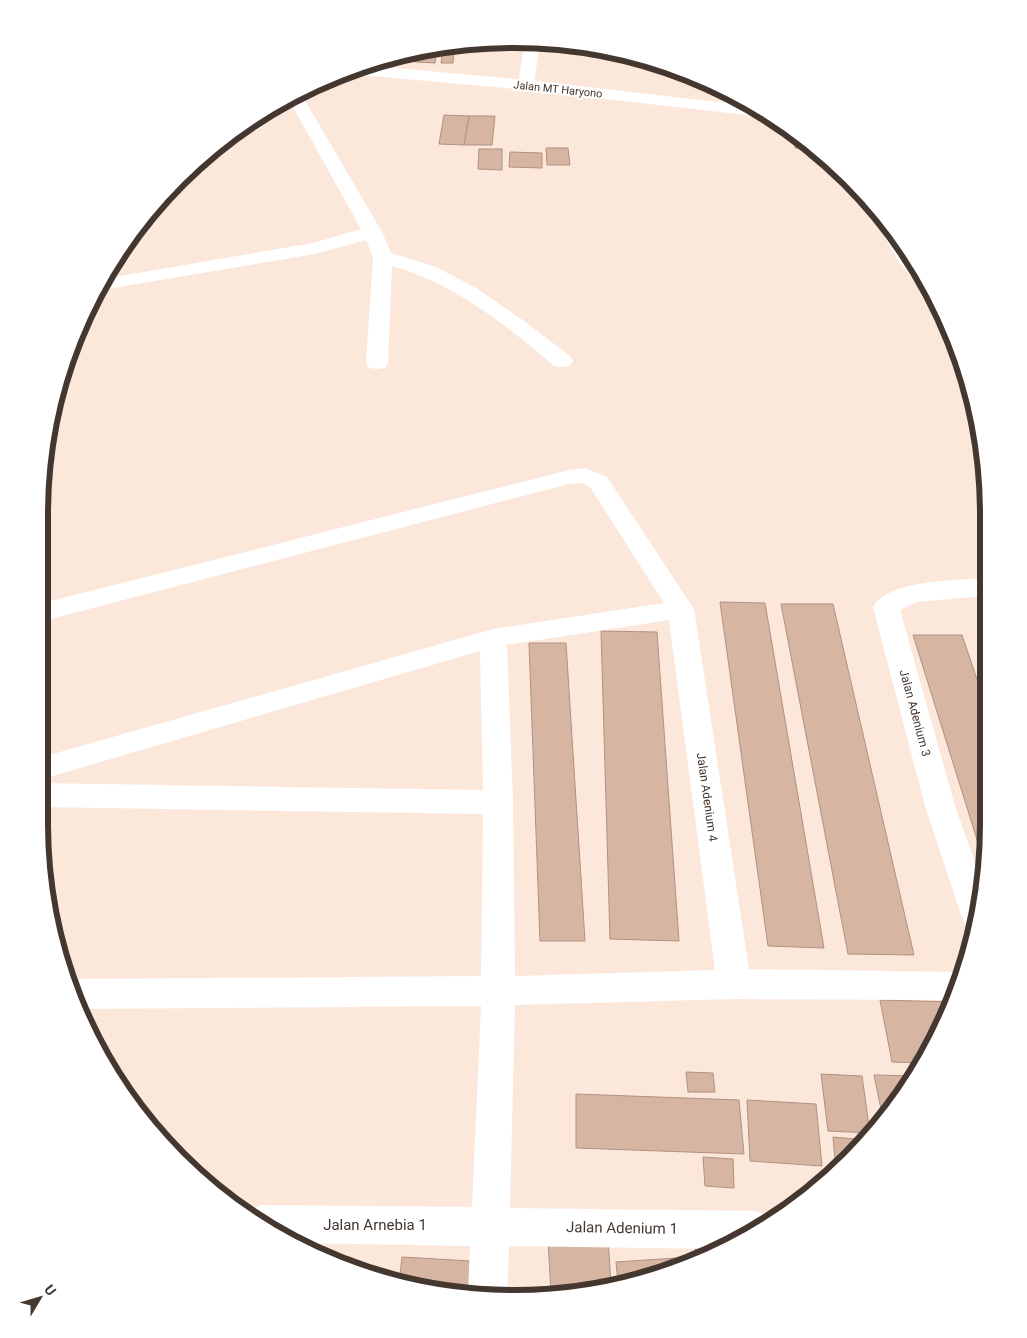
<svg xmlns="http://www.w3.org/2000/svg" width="1027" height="1338" font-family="Roboto,sans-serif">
<rect width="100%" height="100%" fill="#fce7db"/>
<g fill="#d7b5a3" stroke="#b19180">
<path d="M438,46L435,63L415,62L417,49Z"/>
<path d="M443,48H454L453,63H441Z"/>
<path d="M444,115L469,116L464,145L439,144Z"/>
<path d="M469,116H495L492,145H464Z"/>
<path d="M795,133L815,149L795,148Z"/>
<path d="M546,148H568L570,165H547Z"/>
<path d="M479,149H502V170L478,169Z"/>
<path d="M510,152L542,153V168L509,167Z"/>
<path d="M720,602L765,603L824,948L768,946Z"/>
<path d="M781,604H833L914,955L848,954Z"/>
<path d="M601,631L657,632L679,941L610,939Z"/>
<path d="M913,635H962L984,700V862Z"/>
<path d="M529,643H566L585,941H540Z"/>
<path d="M880,1000L953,1002L922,1063L892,1062Z"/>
<path d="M686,1072L713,1073L715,1092H688Z"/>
<path d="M821,1074L862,1076L870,1133L828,1131Z"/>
<path d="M874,1075L915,1076L908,1088L883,1119Z"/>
<path d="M576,1094L739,1100L744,1154L576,1148Z"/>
<path d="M747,1100L816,1104L822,1166L750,1161Z"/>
<path d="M833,1137L866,1140L849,1160L838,1170H836Z"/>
<path d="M703,1157L733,1159L734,1188L705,1186Z"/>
<path d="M608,1239L611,1283L551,1293L548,1240Z"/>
<path d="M724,1246L697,1259L695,1248Z"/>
<path d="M402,1257L471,1261L469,1293L399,1284Z"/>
<path d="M676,1258L677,1268L666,1274L618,1282L616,1262Z"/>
</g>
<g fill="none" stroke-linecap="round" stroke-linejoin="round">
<g fill="#fff" fill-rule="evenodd">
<path d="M525,40L540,41L534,85L532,88H520L518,85Z"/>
<path d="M300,92L382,232L391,253L436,267L476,288L524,321L570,356L573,361L570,366L562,367L554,366C506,325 454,283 392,266L388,363L385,368L377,369L369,368L366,363L373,257L366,240L315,254L95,291L103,279L313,243L361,229L288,98Z"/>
<path d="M886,223L908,250L923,280L913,279L899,262L880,228Z"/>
<path d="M585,468L607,477L694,609L749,969L961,972L954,1000L734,999L515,1005L510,1208L755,1211L769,1216L771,1222L718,1249L509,1246L507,1298L468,1293L470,1246L295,1243L276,1236L247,1213L248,1211L261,1205L472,1207L481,1006L80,1009L69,981L74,979L481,976L483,814L39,807V783L483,790L480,651L39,780V758L493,629L664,603L590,487L582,483L569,484L39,622V604L569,470ZM669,620L715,970L515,976L513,802L507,645Z"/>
<path d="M984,578V596L917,602L900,610L955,806L984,888L973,927L966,925L961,915L925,806L873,607C890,579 954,581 984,578Z"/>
</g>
<path fill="#fff" fill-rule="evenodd" d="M363,65L526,80L753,106L771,115L765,117L526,90L350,74L344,71Z"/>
</g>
<g text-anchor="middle" stroke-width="4" stroke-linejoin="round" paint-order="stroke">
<g font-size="11" fill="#44372f" stroke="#fff">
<text transform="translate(558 89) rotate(6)" y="4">Jalan MT Haryono</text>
</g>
<g font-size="12" fill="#44372f" stroke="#fff">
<text transform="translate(915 713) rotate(75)" y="4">Jalan Adenium 3</text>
<text transform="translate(707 797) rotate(82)" y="4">Jalan Adenium 4</text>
</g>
<g font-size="15" fill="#44372f" stroke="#fff">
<text x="375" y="1230">Jalan Arnebia 1</text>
<text transform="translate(622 1228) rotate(1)" y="5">Jalan Adenium 1</text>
</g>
</g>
<path d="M0 0H1027V1338H0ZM514 48H514A466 466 0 0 1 980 514V824A466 466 0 0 1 514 1290H514A466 466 0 0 1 48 824V514A466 466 0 0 1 514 48Z" fill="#fff" fill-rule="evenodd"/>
<path fill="none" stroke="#44372f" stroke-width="6" d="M514 48H514A466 466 0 0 1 980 514V824A466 466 0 0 1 514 1290H514A466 466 0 0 1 48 824V514A466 466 0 0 1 514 48Z"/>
<g transform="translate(40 1298) rotate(52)" stroke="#ffffff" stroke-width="4" paint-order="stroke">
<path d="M0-4L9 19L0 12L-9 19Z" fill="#44372f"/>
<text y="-8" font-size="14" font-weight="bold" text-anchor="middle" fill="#44372f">U</text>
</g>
</svg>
